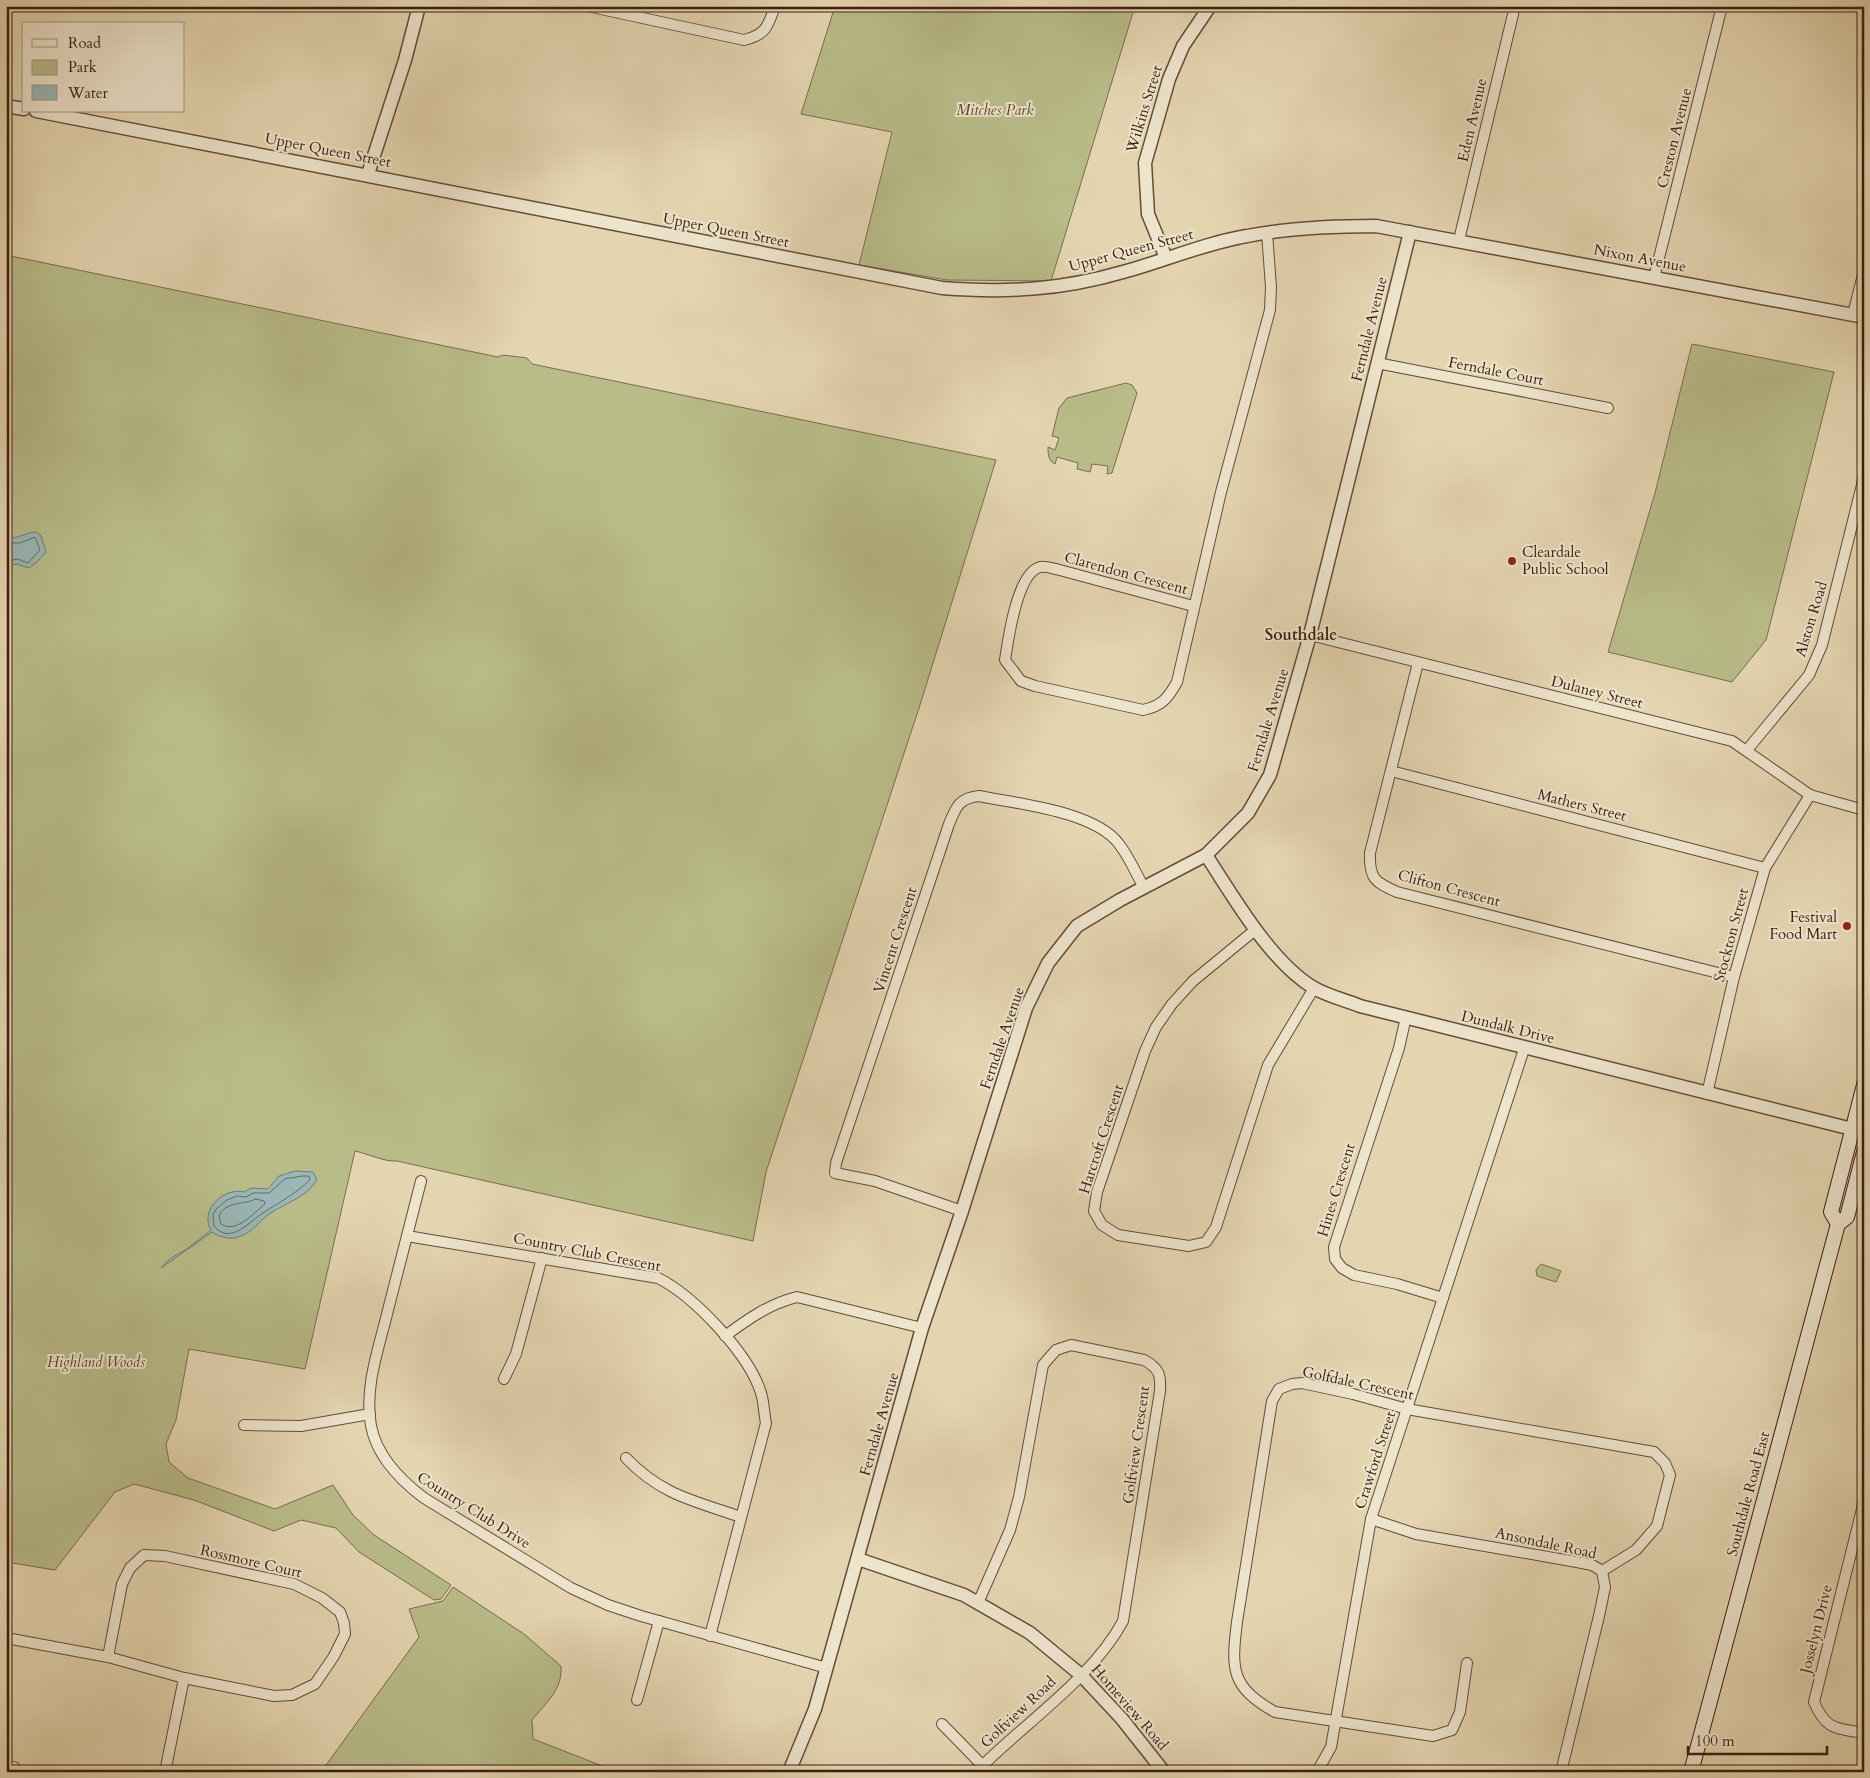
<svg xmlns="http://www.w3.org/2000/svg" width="1870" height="1778" font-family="Cardo,serif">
<rect width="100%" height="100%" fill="#e4d5b1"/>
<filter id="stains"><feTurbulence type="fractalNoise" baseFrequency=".004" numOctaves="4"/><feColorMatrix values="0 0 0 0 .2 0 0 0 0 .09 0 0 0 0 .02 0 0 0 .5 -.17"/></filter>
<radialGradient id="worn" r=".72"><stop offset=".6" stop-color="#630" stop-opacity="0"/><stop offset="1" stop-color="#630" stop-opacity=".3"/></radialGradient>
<g fill="#b8bc89" stroke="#7a6c4c">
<path d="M835,6H1135L1051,281L947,280L859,265L892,132L801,114Z"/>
<path d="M6,255L498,357L503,355L527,358L532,364L996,460L920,705L766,1172L753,1241L397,1161C384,1162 369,1154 355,1151L305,1369L189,1349L176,1420L166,1444L169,1462L188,1478L275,1509L333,1485L353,1515L374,1535L451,1585L441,1599L434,1600L359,1552L336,1528L301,1520L274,1531L194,1500L134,1484L115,1492L55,1570L6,1562Z"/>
<path d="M1692,344L1834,372L1766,640L1732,682L1608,652L1655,493Z"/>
<path d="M1126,383L1132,385L1137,393L1112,473L1107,474L1108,466L1092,464L1090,472L1077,469L1078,463L1057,457L1055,464C1048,461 1048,453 1048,447L1055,450L1059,438L1052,436L1059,408L1067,398Z"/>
<path d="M1541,1264L1561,1271L1556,1282L1537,1276L1536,1270Z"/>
<path d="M453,1587L524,1634L561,1666C563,1689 546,1703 532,1720L533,1739L618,1772H321L419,1637L409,1609L443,1601Z"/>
</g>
<g fill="#98b7b5" stroke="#737973">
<path d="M37,532L41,536L46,552L37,562L29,568L17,564L6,566V538C20,539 25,532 37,532Z"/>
<path d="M295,1171L313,1172L317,1180C305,1200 279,1204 263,1219C256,1226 249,1234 238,1237C230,1240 219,1237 212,1232L161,1268C169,1257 178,1255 188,1248C196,1242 203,1236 211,1230C199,1210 224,1187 244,1192L251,1188L268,1189L279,1176Z"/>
</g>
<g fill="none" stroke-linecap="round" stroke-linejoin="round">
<g stroke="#6a6a62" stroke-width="1">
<path d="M6,543H20L35,537L40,550L28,563L18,559L6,561"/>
<path d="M303,1176H309L310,1180C294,1195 281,1201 263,1213C250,1221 230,1246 214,1226L213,1215L216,1209L227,1200L237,1196L246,1197L253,1193H269L285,1179Z"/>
<path d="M256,1199L264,1201L265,1204C253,1213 237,1234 221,1224L219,1216C225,1201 244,1205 256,1199Z"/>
</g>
<g stroke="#654b38" stroke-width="12">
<g id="minor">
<path d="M587,6L744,40C766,35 768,26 775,6"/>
<path d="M1459,240L1515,6"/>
<path d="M1654,278L1722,6"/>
<path d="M1853,314L1864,271"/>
<path d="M1377,363L1608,408"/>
<path d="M1193,606L1056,569C1051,568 1044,566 1040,567C1017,573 1008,640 1005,660L1021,681L1035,686L1143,710C1162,706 1168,698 1177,682L1221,492L1270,310L1271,287L1267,233"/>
<path d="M1310,635L1732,741L1810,795L1864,810"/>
<path d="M1418,663L1370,853C1369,879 1375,882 1397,892L1734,977"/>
<path d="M1747,750L1809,675L1822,645L1864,477"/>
<path d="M1391,771L1765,868"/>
<path d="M1255,930L1193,981L1172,1004L1156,1027L1145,1051L1097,1192L1094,1211L1102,1225L1118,1235L1189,1246L1206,1242L1216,1227L1268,1065L1314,988"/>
<path d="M1406,1017L1399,1048L1334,1247L1335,1259L1342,1268L1354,1275L1397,1284L1443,1298"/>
<path d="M1707,1094L1734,977L1765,868L1810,795"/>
<path d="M421,1181C410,1224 399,1267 388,1310C379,1348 364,1387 371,1426C377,1456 400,1480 424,1498L571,1588L608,1605L641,1616L827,1668"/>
<path d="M962,1211L875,1181L835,1173L836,1163L949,824C956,807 959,798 979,796C1018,804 1094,811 1119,844C1129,857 1136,873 1144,888"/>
<path d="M407,1236L658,1278C694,1296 749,1354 761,1393C764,1402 764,1414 766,1423L710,1636"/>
<path d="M725,1336C748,1319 769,1304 797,1297L922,1328"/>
<path d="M504,1379L516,1354L542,1258"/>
<path d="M244,1425L301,1426L370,1414"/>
<path d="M626,1458C661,1495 695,1501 741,1517"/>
<path d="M1864,1501L1814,1702C1826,1730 1835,1728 1864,1733"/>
<path d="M1371,1519L1416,1534L1577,1562L1592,1565L1602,1571L1605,1587L1599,1616L1561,1772"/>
<path d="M6,1638L108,1657L184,1678L274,1696L292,1695L315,1684L334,1656L345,1634L344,1623L340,1612L322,1598L294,1584L165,1556L144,1555L130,1568L122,1584L108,1657"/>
<path d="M1467,1663L1460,1712L1452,1730L1433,1736L1275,1712C1231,1687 1231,1670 1237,1622L1272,1401L1279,1389L1292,1384L1302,1383L1353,1394L1407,1409L1654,1452L1665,1463L1670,1475L1657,1526L1636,1550L1602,1571"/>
<path d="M637,1700L659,1621"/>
<path d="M942,1724L982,1765"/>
<path d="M14,1772V1767"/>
<path d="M165,1772L184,1678"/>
<path d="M976,1772C1023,1724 1092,1679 1123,1621L1160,1391C1161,1375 1159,1368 1144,1360L1071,1345L1056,1350L1043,1365L1019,1497L1010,1530L978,1603"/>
<path d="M1317,1772L1331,1747L1371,1519L1524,1049"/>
</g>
</g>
<g stroke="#654b38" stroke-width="15">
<g id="tertiary">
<path d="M6,106L24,109"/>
<path d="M36,111L942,288C1006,293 1061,290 1123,272C1164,261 1205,243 1247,236C1289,228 1333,226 1376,226L1864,317"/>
<path d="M368,174L405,60L419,6"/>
<path d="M1166,258L1148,214L1145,163L1169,79L1183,46L1210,6"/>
<path d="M1206,855C1233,896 1271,963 1314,988C1328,996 1345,1000 1360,1006L1864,1132"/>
<path d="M858,1559L964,1595L1030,1633L1081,1675L1122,1719L1164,1772"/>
<path d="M789,1772L815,1709L922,1328L962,1211L1026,1008L1048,963L1077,926L1120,900L1206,855L1248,813L1270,775L1310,635L1410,232"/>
</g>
</g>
<g stroke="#3b1d0f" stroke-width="16">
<g id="secondary">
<path d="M1838,1224L1831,1212L1864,1085"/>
<path d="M1691,1772L1838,1224L1847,1217L1864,1152"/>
</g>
</g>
<use href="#minor" stroke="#ede4cc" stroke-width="10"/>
<use href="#tertiary" stroke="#ede4cc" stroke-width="12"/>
<use href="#secondary" stroke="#ede4cc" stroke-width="14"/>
</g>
<g fill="#8f2418" stroke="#ede4cc" stroke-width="2">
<circle cx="1512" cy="561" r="5"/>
<circle cx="1847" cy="926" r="5"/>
</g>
<g text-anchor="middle" stroke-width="4" stroke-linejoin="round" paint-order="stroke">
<g font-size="15" fill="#3b1d0f" stroke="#ede4cc">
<text transform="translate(1144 109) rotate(-73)" y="5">Wilkins Street</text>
<text transform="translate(1472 120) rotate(-77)" y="5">Eden Avenue</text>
<text transform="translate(1674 138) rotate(-76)" y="5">Creston Avenue</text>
<text transform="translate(328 150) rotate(11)" y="5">Upper Queen Street</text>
<text transform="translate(726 230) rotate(11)" y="5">Upper Queen Street</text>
<text transform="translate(1131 250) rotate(-15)" y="5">Upper Queen Street</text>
<text transform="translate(1640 258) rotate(11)" y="5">Nixon Avenue</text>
<text transform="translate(1369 329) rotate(-76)" y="5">Ferndale Avenue</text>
<text transform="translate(1496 371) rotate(11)" y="5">Ferndale Court</text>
<text transform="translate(1126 573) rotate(15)" y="5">Clarendon Crescent</text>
<text transform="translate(1811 619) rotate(-73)" y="5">Alston Road</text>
<text transform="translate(1597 692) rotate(14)" y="5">Dulaney Street</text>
<text transform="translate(1268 720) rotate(-73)" y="5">Ferndale Avenue</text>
<text transform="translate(1582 805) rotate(14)" y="5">Mathers Street</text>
<text transform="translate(1449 888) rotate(15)" y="5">Clifton Crescent</text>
<text transform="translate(1731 935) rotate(-75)" y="5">Stockton Street</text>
<text transform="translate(895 940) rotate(-72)" y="5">Vincent Crescent</text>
<text transform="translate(1508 1027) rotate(14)" y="5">Dundalk Drive</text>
<text transform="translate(1002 1038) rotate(-71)" y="5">Ferndale Avenue</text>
<text transform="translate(1101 1139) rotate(-72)" y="5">Harcroft Crescent</text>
<text transform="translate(1336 1190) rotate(-73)" y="5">Hines Crescent</text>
<text transform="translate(587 1252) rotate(11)" y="5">Country Club Crescent</text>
<text transform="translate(1358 1383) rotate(12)" y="5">Golfdale Crescent</text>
<text transform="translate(879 1424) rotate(-74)" y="5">Ferndale Avenue</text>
<text transform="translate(1136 1445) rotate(-82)" y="5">Golfview Crescent</text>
<text transform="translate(1375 1460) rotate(-72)" y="5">Crawford Street</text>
<text transform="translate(1748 1494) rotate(-75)" y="5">Southdale Road East</text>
<text transform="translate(474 1510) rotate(32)" y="5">Country Club Drive</text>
<text transform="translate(1546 1543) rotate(12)" y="5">Ansondale Road</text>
<text transform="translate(251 1561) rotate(13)" y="5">Rossmore Court</text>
<text transform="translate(1816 1629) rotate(-76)" y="5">Josselyn Drive</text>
<text transform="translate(1130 1707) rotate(49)" y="5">Homeview Road</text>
<text transform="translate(1018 1712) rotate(-43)" y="5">Golfview Road</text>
</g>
<g font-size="15" font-style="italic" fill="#5a452e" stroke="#ede4cc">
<text x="995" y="115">Mitches Park</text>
<text x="96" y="1367">Highland Woods</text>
</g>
<g font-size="15" fill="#3b1d0f" stroke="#ede4cc" text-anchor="start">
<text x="1522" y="557">Cleardale<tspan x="1522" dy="17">Public School</tspan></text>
<text x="1837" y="922" text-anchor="end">Festival<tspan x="1837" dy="17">Food Mart</tspan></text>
</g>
<g font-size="16" font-weight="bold" fill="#3b1d0f" stroke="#ede4cc">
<text x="1301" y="640">Southdale</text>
</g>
</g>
<rect width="1870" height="1778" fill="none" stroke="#e4d5b1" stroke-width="25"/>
<rect x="8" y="8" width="1855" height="1763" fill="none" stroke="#3b1d0f" stroke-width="2.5"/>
<rect x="12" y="12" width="1845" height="1753" fill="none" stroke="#3b1d0f"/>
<rect x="22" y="22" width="162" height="90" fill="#ede4cc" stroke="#a69480"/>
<rect x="32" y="39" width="25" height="8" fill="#ede4cc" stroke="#a69480"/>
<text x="68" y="48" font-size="15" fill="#3b1d0f">Road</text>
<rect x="32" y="60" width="25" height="15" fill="#b8bc89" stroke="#a69480"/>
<text x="68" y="72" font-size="15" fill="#3b1d0f">Park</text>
<rect x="32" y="85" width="25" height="15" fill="#98b7b5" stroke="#a69480"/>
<text x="68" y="98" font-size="15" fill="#3b1d0f">Water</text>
<path d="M1688 1746v8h139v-8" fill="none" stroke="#3b1d0f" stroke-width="2.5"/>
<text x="1695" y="1746" font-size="15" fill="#3b1d0f" stroke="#ede4cc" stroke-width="4" paint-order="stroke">100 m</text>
<rect width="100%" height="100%" filter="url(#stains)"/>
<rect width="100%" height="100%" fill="url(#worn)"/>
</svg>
